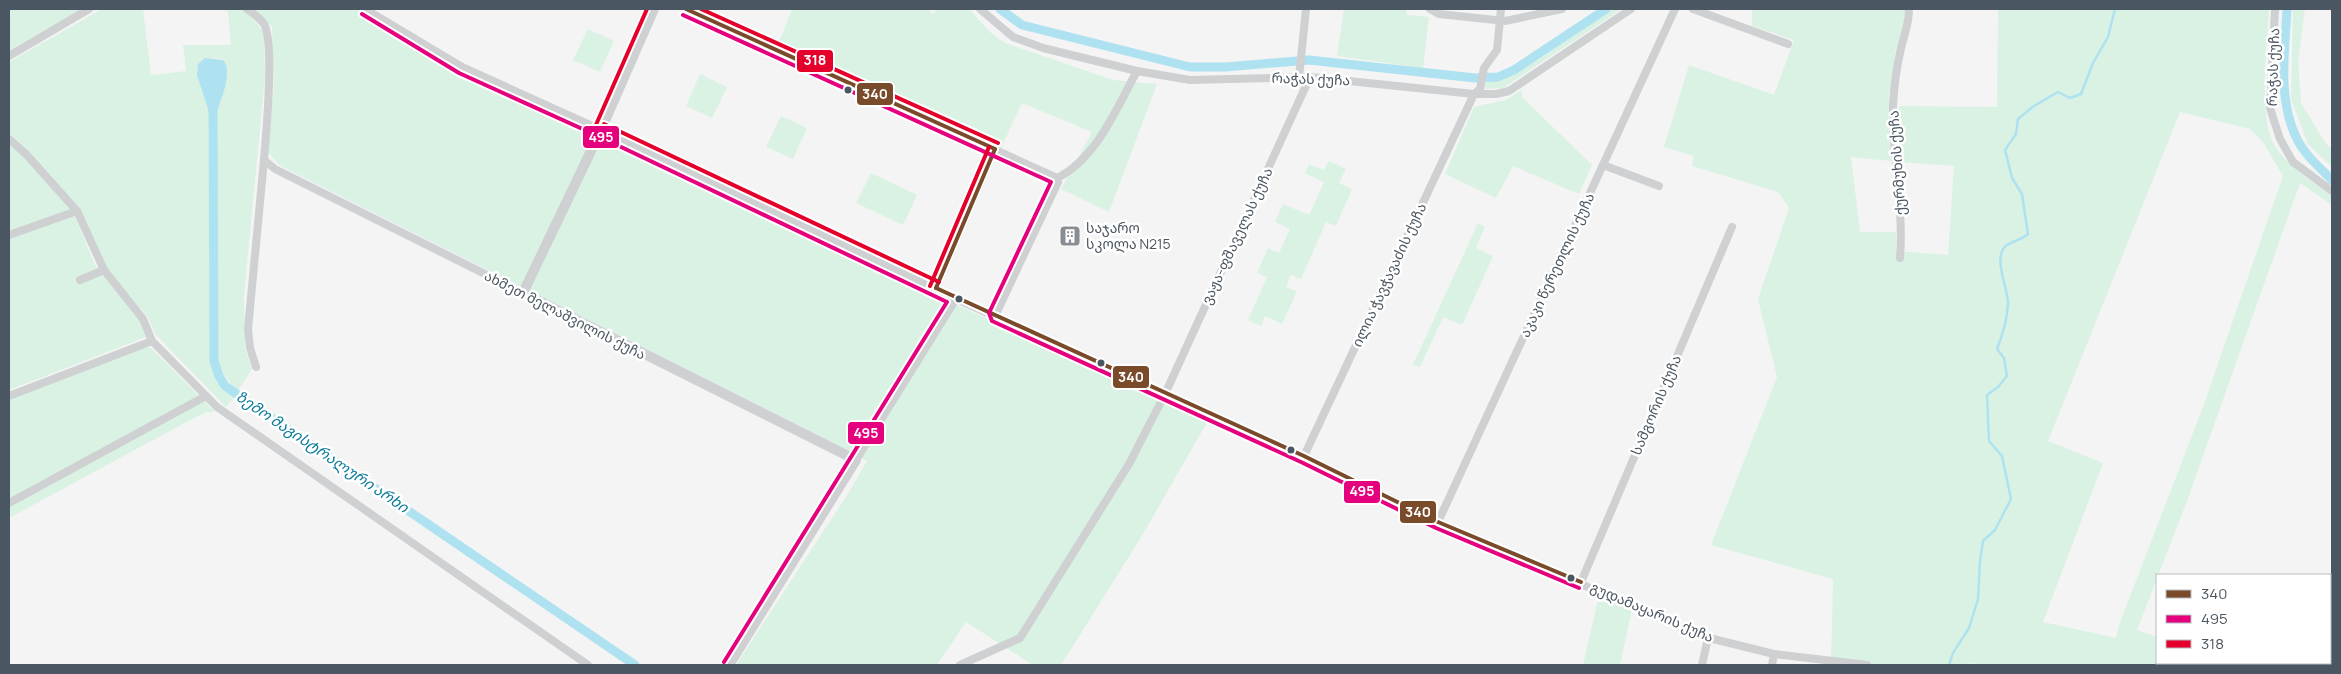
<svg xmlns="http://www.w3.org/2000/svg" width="2341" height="674" font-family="Manrope,'Noto Sans Georgian',sans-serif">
<rect width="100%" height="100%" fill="#f4f4f4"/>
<g fill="#d9f2e3" fill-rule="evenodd">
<path d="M9,9H82L9,51Z"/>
<path d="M102,9H143L151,75L186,71L183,45H231L228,12L222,9H241L252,17L264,33L265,77L244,295L245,349L252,369L237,392L220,370L217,350L210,351C211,372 220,383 234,397L226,407L155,334L148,317L105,268L78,206L31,153L9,133V62ZM205,58L224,59L226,64L197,75L198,64Z"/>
<path d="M254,9H357L458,71L948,301L1209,419L1140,539L1061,665H1033L966,622L937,665H736L849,492L867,461L279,165L268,152L274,85L272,27Z"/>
<path d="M792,9H928L933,14L938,9H969L992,34L1005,43L1113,80L1157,84L1109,212L1061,189L1092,132L1022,103L1001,148L778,45Z"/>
<path d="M1344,9H1406L1407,15L1429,17L1423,68L1337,56Z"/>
<path d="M1609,9H1622L1503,88L1484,89L1486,82C1532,73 1571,35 1609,9Z"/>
<path d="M1752,9H1905V29L1896,51L1889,97L1891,161L1851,157L1860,232H1896V251L1948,255L1954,166L1900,162L1899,106L1997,107L1998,9H2269C2268,42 2257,119 2275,146C2289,168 2311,181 2332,196V205L2300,183L2187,501L2137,630L2157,637V663H2236L2243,665H1976L1975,663L1958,665H1831L1833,579L1711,545L1777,377L1758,299L1789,208L1778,192L1692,166L1694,156L1664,147L1689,65L1774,95L1794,40L1752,26ZM2180,112L2250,129L2263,142L2283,176L2203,407L2119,625L2116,638L2043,622L2103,463L2048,441Z"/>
<path d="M2293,9H2305L2298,62L2301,103L2326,144L2332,149V167L2308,144L2291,99Z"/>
<path d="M588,29L614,41L600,72L573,60Z"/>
<path d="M700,74L727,87L712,118L686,106Z"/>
<path d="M1522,90V97L1592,165L1579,194L1513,166L1496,198L1445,174L1474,107L1506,100Z"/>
<path d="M781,116L807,128L793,159L766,147Z"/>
<path d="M9,144L25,157L73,212L95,265L140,322L146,337L9,390Z"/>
<path d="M1329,161L1346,169L1339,183L1352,189L1336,226L1326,222L1301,279L1291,275L1286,287L1297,291L1282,324L1265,316L1261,326L1248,320L1267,277L1257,273L1268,248L1279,253L1290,229L1275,222L1283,204L1309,215L1324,182L1305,173L1309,164L1324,170Z"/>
<path d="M871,173L917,195L903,225L856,203Z"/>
<path d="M1478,223L1485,227L1476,248L1493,256L1462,325L1443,317L1420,367L1413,365Z"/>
<path d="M145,347L151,348L215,412H207L192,419L9,518V399Z"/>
<path d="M1599,595L1632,609L1620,665H1583Z"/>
</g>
<path fill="#aee2f0" d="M205,58L224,60C232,75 222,96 217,112H209L197,75L198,64Z"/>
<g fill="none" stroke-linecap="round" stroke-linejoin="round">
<path stroke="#aee2f0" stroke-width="2.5" d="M1949,665L1953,653L1969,628L1978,599L1980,561L1983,541L1995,530L2011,499L2002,456L1989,441L1987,395L1998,387L2007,376L2004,358L1997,349C2003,334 2007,321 2008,304C2009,290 1991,256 2007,245C2013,241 2021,240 2028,234L2022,194L2012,178L2005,150L2016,134L2018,119L2034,106L2058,92L2070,98L2081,94L2093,63L2108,37L2115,9"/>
<g stroke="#aee2f0" stroke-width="9">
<path d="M1000,9L1022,25L1190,67H1225L1309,60L1475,78L1498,77L1514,70L1606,9"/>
<path d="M2287,9C2285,51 2277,99 2297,139C2305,155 2320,168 2332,180"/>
<path d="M213,101L214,361L219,376L225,386L635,665"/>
</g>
<g stroke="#ced0d2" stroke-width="8">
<path d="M247,9C253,13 260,18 264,24C275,43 266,134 264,160L275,169L523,293"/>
<path d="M365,9L462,67L601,130L956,299L1304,456L1438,522L1701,636L1774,654L1867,665"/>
<path d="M686,9L1057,178"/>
<path d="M980,9L1013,37L1043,48L1137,71L1190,80L1310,77L1474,94H1496L1509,91L1631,9"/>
<path d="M1430,9L1439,14L1505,21L1562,9"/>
<path d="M1693,9L1788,44"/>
<path d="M2275,9L2270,108L2280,139L2293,162L2332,191"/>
<path d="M9,56L89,9"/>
<path d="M1299,77L1306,9"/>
<path d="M9,139L26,154L77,211L104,270L143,319L152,341L217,407L588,665"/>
<path d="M1603,165L1659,186"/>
<path d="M1057,178C1097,158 1116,109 1137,71"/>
<path d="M9,235L77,211"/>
<path d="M1900,258C1904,207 1892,157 1893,106C1894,89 1896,70 1900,53C1903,36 1909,27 1909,9"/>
<path d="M80,280L104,270"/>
<path d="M936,288L995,149"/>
<path d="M995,316L1058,182L1057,178"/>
<path d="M256,367L250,348L248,329L264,160"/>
<path d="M9,396L152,341"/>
<path d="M1304,456L1474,94L1480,89L1484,68L1497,50L1501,9"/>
<path d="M856,460L956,299"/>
<path d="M9,503L206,396"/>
<path d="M1438,522L1675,9"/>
<path d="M1581,582L1732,227"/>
<path d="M960,665L1020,638L1129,464L1165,394L1310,77"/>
<path d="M1702,665L1708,638"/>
<path d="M1772,665L1774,654"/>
</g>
<path stroke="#ced0d2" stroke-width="10" d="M654,9L601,130L523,293L856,460L729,665"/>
<g stroke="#fff" stroke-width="8">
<g id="bus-1">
<path d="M686,9L995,149"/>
<path d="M936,288L1304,456L1438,522L1581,582"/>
<path d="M936,288L995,149"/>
</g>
</g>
<g stroke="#fff" stroke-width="8">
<g id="bus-2">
<path d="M362,14L459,73L598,136L947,302L724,662"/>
<path d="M683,15L1051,182L989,313L992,321L1301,462L1436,528L1579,588"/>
</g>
</g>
<g stroke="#fff" stroke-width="8">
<g id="bus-3">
<path d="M701,9L998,143"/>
<path d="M604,124L939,282"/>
<path d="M595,127L647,9"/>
<path d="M930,286L989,147"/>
</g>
</g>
<use href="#bus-1" stroke="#7a4b2a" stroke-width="4"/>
<use href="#bus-2" stroke="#e5007d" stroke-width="4"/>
<use href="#bus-3" stroke="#e4002b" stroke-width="4"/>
</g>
<defs>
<g id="building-square" transform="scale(1.125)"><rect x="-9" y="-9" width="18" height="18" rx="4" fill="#868d94" stroke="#fff"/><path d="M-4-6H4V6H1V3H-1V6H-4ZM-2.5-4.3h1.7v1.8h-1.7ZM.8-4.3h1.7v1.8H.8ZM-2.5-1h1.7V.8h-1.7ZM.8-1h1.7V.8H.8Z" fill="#fff"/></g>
</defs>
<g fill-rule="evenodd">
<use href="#building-square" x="1070" y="236"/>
</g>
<g fill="#4a5661" stroke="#fff" stroke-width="2">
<circle cx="848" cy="90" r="4.5"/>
<circle cx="959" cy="299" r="4.5"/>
<circle cx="1101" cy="363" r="4.5"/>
<circle cx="1291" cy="450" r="4.5"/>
<circle cx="1571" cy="578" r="4.5"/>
</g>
<g text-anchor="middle" stroke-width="5" stroke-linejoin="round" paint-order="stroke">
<g font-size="14" fill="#4a5661" stroke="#fff">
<text transform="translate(2273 67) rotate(-88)" y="5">რაჭას ქუჩა</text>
<text transform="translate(1311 79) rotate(2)" y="5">რაჭას ქუჩა</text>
<text transform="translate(1897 163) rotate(-94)" y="5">ქურმუხის ქუჩა</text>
<text transform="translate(1237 236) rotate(-65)" y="5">ვაჟა-ფშაველას ქუჩა</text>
<text transform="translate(1557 265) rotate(-65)" y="5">აკაკი წერეთლის ქუჩა</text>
<text transform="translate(1389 275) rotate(-65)" y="5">ილია ჭავჭავაძის ქუჩა</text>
<text transform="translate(565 315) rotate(27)" y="5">ახმეთ მელაშვილის ქუჩა</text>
<text transform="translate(1656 405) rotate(-67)" y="5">სამგორის ქუჩა</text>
<text transform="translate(1652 612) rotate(23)" y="5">გუდამაყარის ქუჩა</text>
</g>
<g font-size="14" fill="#4a5661" stroke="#fff" text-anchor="start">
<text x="1086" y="233">საჯარო<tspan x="1086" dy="16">სკოლა N215</tspan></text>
</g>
<g font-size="15" font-style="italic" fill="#0c7c9b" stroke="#fff">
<text transform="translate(322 452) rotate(34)" y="5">ზემო მაგისტრალური არხი</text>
</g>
</g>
<g stroke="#fff" stroke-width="2">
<rect x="796" y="49" width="38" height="24" rx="5" fill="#e4002b"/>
<rect x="856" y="82" width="38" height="24" rx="5" fill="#7a4b2a"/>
<rect x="582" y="125" width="38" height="24" rx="5" fill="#e5007d"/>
<rect x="1112" y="365" width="38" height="24" rx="5" fill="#7a4b2a"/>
<rect x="847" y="421" width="38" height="24" rx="5" fill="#e5007d"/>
<rect x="1343" y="480" width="38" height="24" rx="5" fill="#e5007d"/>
<rect x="1399" y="500" width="38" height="24" rx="5" fill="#7a4b2a"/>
</g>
<g font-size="14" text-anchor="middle" font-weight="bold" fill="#fff">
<text x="815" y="65">318</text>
<text x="875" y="99">340</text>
<text x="601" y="142">495</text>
<text x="1131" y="382">340</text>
<text x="866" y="438">495</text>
<text x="1362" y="496">495</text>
<text x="1418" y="517">340</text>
</g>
<rect width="2341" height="674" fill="none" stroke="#4a5661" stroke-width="20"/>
<rect x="2156" y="574" width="175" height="90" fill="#ffffff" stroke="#b7bbc0"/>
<rect x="2166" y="590" width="25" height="8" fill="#7a4b2a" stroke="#b7bbc0"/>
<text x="2201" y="599" font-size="15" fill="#4a5661">340</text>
<rect x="2166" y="615" width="25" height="8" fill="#e5007d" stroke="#b7bbc0"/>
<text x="2201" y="624" font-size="15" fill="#4a5661">495</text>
<rect x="2166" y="640" width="25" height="8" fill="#e4002b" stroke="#b7bbc0"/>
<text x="2201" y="649" font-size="15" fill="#4a5661">318</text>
</svg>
